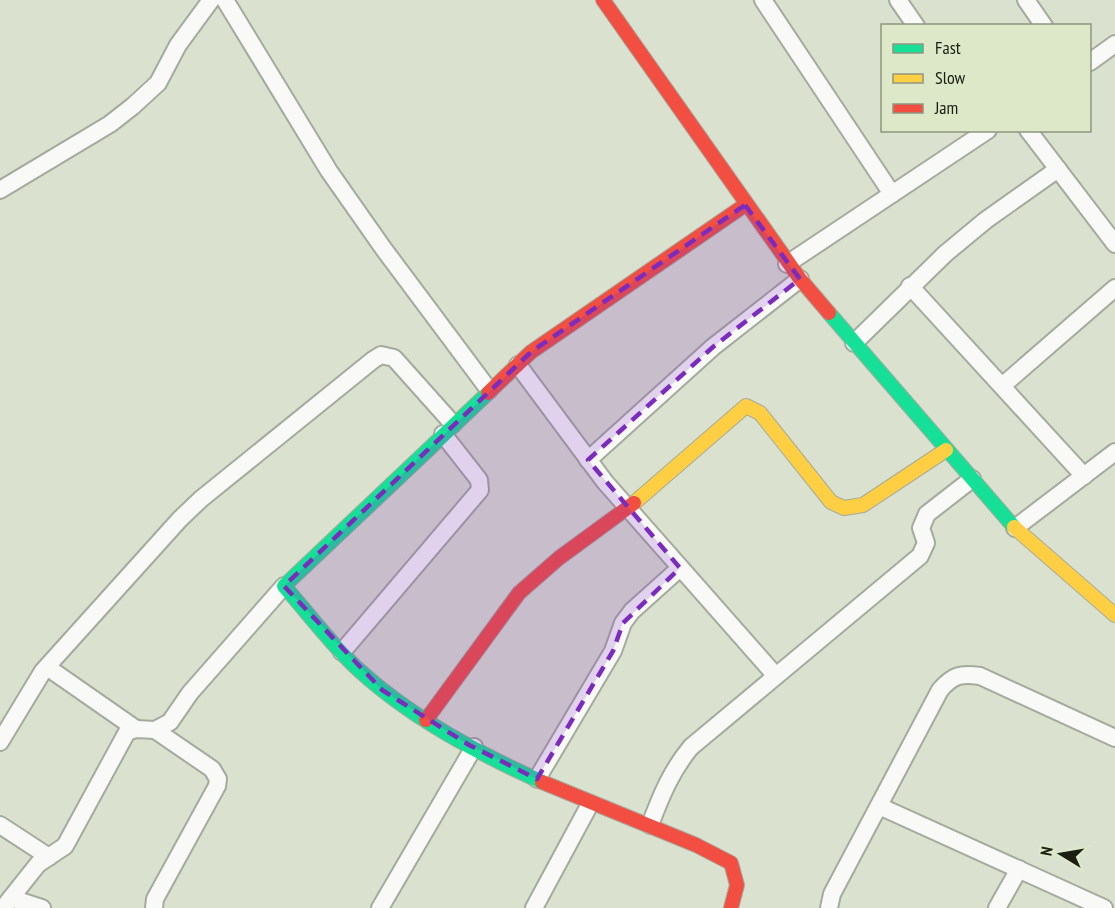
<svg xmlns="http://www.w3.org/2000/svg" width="1115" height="908" font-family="'PT Sans Narrow',sans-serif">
<rect width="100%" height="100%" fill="#dae1cf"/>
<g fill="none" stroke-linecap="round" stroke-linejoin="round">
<g stroke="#a5ab9c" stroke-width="20">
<g id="street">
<path d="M225,0L329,171L383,248L489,390"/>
<path d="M763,0L892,194"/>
<path d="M898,0L916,26"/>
<path d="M1026,0L1044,26"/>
<path d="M1090,62L1115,44"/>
<path d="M1028,130L1115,244"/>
<path d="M0,190L110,124L133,106L158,83L178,45L211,0"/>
<path d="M787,264L988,130"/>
<path d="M910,286L1084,476"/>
<path d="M854,343L945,254L986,220L1058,169"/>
<path d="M518,365L605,482L776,676"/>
<path d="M1002,386L1115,288"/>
<path d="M588,460L713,347L800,279"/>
<path d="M1015,528L1115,452"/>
<path d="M342,652L480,490L479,480L443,434"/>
<path d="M47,667L136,729"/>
<path d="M0,742L43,671L180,519L201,499L373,360L381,355L394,358L453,424"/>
<path d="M537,779L613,651L623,623L632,611L680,568"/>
<path d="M879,806L1104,908"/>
<path d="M0,825L49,857"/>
<path d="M650,825C661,796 671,771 691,747L920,556L926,543L921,528L927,514L972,479"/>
<path d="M11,898L42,908"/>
<path d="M3,908L38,864L65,846L127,732L136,729L155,730L170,722L190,693L284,586"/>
<path d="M154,908L155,899L217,786L218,779L212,769L155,730"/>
<path d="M380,908L474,747"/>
<path d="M534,908L590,804"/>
<path d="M829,908L832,894L940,690C953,675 961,673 980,676L1115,738"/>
<path d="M997,908L1019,869"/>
</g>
</g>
<g stroke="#a5ab9c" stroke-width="16">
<g id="fast">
<path d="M829,313L1014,527"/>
<path d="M488,393L284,586C309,614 332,646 360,671C413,719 478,753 542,782"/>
</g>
</g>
<g stroke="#a5ab9c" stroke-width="16">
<g id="slow">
<path d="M634,503L746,406L760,413L831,502L844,508L863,505L946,450"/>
<path d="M1014,527L1115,615"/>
</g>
</g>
<g stroke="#a5ab9c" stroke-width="16">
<g id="jam">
<path d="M603,0L800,279L829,313"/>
<path d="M488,393L531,352L745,205"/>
<path d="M426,720L519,593L559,558L634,503"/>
<path d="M542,782L696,845L731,863L737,885L731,908"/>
</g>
</g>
<use href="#street" stroke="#f9faf8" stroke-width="16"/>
<use href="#fast" stroke="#16e098" stroke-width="14"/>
<use href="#slow" stroke="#ffcf43" stroke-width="14"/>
<use href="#jam" stroke="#f24e42" stroke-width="14"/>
</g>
<path fill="#7b2cbf" fill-opacity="0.2" stroke="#7b2cbf" stroke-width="4.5" stroke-dasharray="12 8" stroke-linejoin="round" d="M745,205L800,279L713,347L588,460L680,568L623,623L613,651L537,779L469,745L382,690L284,586L531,352Z"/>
<rect x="881" y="24" width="210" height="108" fill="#dce8c8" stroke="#8e9780" stroke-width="1.5"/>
<rect x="893" y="44" width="30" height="9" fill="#16e098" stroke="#8e9780" stroke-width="1.5"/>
<text x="935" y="54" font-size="18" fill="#1a1e13">Fast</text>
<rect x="893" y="74" width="30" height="9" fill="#ffcf43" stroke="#8e9780" stroke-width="1.5"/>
<text x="935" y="84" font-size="18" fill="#1a1e13">Slow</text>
<rect x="893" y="104" width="30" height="9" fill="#f24e42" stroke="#8e9780" stroke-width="1.5"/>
<text x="935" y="114" font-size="18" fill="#1a1e13">Jam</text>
<g transform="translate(1061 854) rotate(281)" stroke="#dce8c8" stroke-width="4.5" paint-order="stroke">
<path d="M0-4.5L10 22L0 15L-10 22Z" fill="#1a1e13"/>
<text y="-9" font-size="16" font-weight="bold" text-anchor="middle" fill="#1a1e13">N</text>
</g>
</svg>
